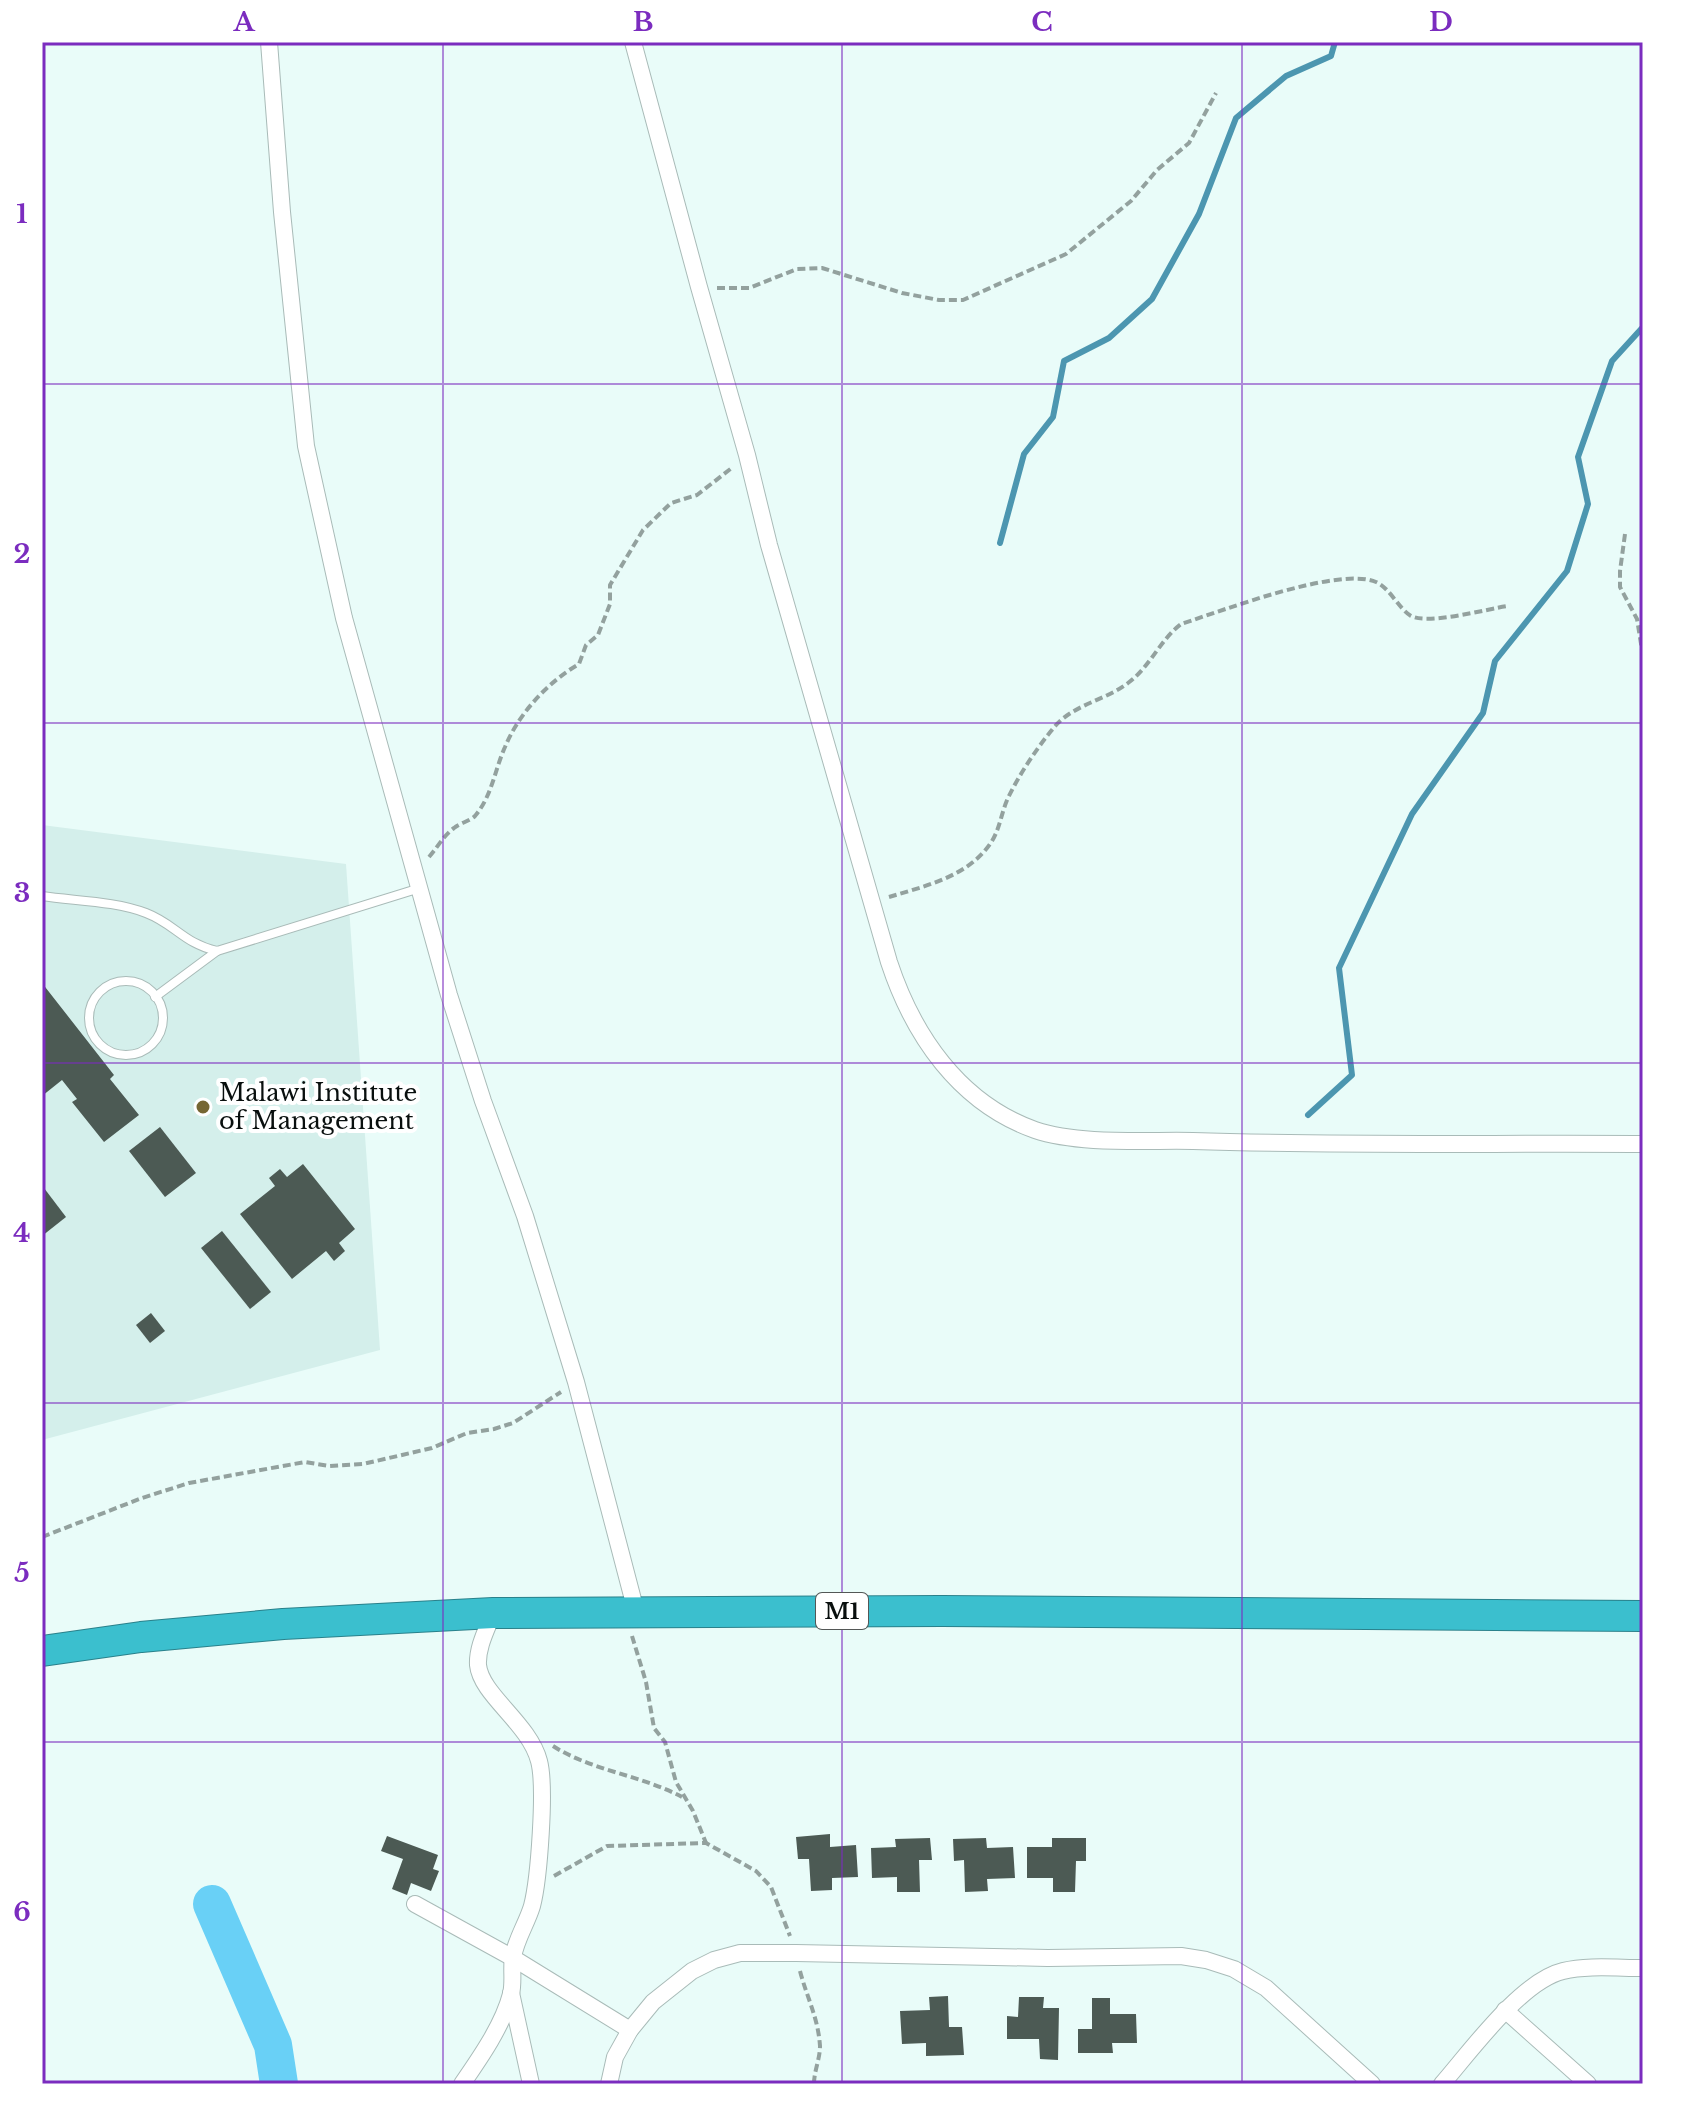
<svg xmlns="http://www.w3.org/2000/svg" width="1685" height="2126" font-family="'Libre Baskerville',serif">
<rect width="100%" height="100%" fill="#e9fcf9"/>
<path fill="#d4efeb" d="M42,825L346,864L380,1350L42,1440Z"/>
<g fill="none" stroke-linecap="round" stroke-linejoin="round">
<g stroke="#4c96b0" stroke-width="6">
<path d="M1000,543L1024,454L1053,417L1064,361L1109,338L1152,299L1199,214L1236,118L1286,76L1331,56L1335,42"/>
<path d="M1308,1115L1352,1075L1339,968L1412,814L1483,713L1495,661L1567,571L1588,504L1578,457L1612,361L1643,327"/>
</g>
<path stroke="#69d0f6" stroke-width="38" d="M212,1904L273,2045L279,2084"/>
</g>
<g fill="#4c5a54">
<path d="M42,983L114,1075L110,1079L139,1115L104,1142L72,1102L77,1099L62,1080L42,1096Z"/>
<path d="M160,1127L196,1173L165,1197L129,1151Z"/>
<path d="M303,1164L355,1229L339,1243L345,1251L334,1261L326,1251L292,1279L240,1214L275,1186L269,1178L280,1169L287,1177Z"/>
<path d="M44,1188L66,1217L42,1236V1189Z"/>
<path d="M222,1231L271,1292L250,1309L201,1248Z"/>
<path d="M151,1313L165,1331L150,1343L136,1325Z"/>
<path d="M830,1834V1847L856,1845L858,1877L832,1878V1890L811,1891L809,1859H798L796,1837Z"/>
<path d="M387,1836L438,1855L433,1869L439,1871L431,1891L411,1883L407,1895L392,1889L403,1859L381,1851Z"/>
<path d="M930,1838L932,1860H919L920,1892H897V1877L872,1878L871,1848L896,1847L895,1839Z"/>
<path d="M986,1838L987,1848L1013,1847L1015,1878L987,1879L988,1891L965,1892L964,1860L954,1861L953,1839Z"/>
<path d="M1052,1838H1086V1861H1076L1075,1892H1053V1878H1027V1847H1052Z"/>
<path d="M948,1996L949,2027H962L964,2055L926,2056V2043L902,2044L900,2011L930,2010L929,1997Z"/>
<path d="M1019,1997H1044L1043,2008H1059L1058,2060L1040,2059L1039,2039H1007V2016L1018,2017Z"/>
<path d="M1092,1998H1110V2014H1136L1137,2043H1112L1113,2053H1078V2029H1092Z"/>
</g>
<g fill="none" stroke-linecap="round" stroke-linejoin="round">
<g stroke="#a9bbb8" stroke-width="10">
<g id="lane">
<path d="M42,896C75,901 115,901 146,913C175,924 183,943 217,951L420,888"/>
<circle cx="126" cy="1018" r="37"/>
<path d="M155,997L217,951"/>
</g>
</g>
<g stroke="#a9bbb8" stroke-width="18">
<g id="street">
<path d="M269,42L282,212L306,446L344,618L449,995L483,1101L525,1216L576,1382L636,1611"/>
<path d="M633,42L699,287L747,455L769,545L889,962C913,1035 959,1103 1035,1130C1079,1145 1146,1140 1193,1141C1343,1146 1493,1143 1643,1144"/>
<path d="M415,1904L513,1958L630,2030"/>
<path d="M511,1993L531,2084"/>
<path d="M1505,2010L1588,2084"/>
<path d="M462,2084C480,2058 503,2025 511,1994C514,1982 511,1969 513,1957C516,1939 527,1923 532,1906C539,1879 546,1787 539,1761C529,1723 481,1695 478,1665C477,1647 487,1629 493,1613"/>
<path d="M609,2084L615,2057L630,2030L653,2002L692,1971L714,1960L740,1953H796L1048,1958L1181,1956L1206,1960L1234,1969L1266,1988L1372,2084"/>
<path d="M1442,2084C1470,2052 1521,1981 1563,1971C1587,1965 1617,1968 1643,1968"/>
</g>
</g>
<g stroke="#2a818b" stroke-width="32">
<path id="highway" d="M42,1651L141,1637L283,1624L493,1613L942,1611L1643,1616"/>
</g>
<g stroke="#93a19e" stroke-width="4" stroke-dasharray="8 4" stroke-linecap="butt">
<path d="M717,288H749L797,269L822,268L902,293L939,300H963L1066,254L1131,201L1157,170L1189,143L1216,93"/>
<path d="M1625,534L1620,571V587L1637,619L1643,656"/>
<path d="M429,857C437,848 444,835 454,828C460,823 470,821 475,816C492,796 495,769 505,747C519,713 548,682 579,664L586,645L598,635L610,604V585L643,530L671,503L697,495L733,467"/>
<path d="M889,897C925,886 967,877 990,844C1000,830 1001,813 1008,798C1019,775 1035,751 1051,731C1071,704 1103,702 1128,683C1150,667 1160,640 1181,624C1222,611 1338,566 1376,582C1390,588 1398,608 1411,616C1429,625 1487,609 1508,606"/>
<path d="M42,1537L142,1498L189,1483L305,1462L329,1466L363,1464L432,1448L467,1433L494,1429L513,1423L561,1392"/>
<path d="M632,1636L646,1682L654,1728L665,1742L676,1782L693,1811L706,1843"/>
<path d="M553,1746C592,1771 641,1775 682,1797"/>
<path d="M554,1876L607,1846L706,1843L756,1871L771,1887L790,1936"/>
<path d="M800,1971C807,1998 818,2017 820,2046C820,2059 814,2071 814,2084"/>
</g>
<use href="#lane" stroke="#fff" stroke-width="8"/>
<use href="#street" stroke="#fff" stroke-width="16"/>
<use href="#highway" stroke="#3bbfce" stroke-width="30"/>
</g>
<path fill="none" stroke="#7b2cbf" stroke-width="2" stroke-opacity="0.55" d="M443,42V2084M842,42V2084M1242,42V2084M42,384H1643M42,723H1643M42,1063H1643M42,1403H1643M42,1742H1643"/>
<circle fill="#756633" stroke="#fff" stroke-width="3" cx="203" cy="1107" r="8"/>
<g text-anchor="middle" stroke-width="8" stroke-linejoin="round" paint-order="stroke">
<rect fill="#fff" stroke="#535756" stroke-width="2" x="816" y="1593" width="52" height="36" rx="6"/>
<g font-size="22" font-weight="bold" fill="#090f0e">
<text x="842" y="1619">M1</text>
</g>
<g font-size="24" fill="#090f0e" stroke="#fff" text-anchor="start">
<text x="219" y="1101">Malawi Institute<tspan x="219" dy="28">of Management</tspan></text>
</g>
</g>
<rect width="1685" height="2126" fill="none" stroke="#ffffff" stroke-width="88"/>
<rect x="44" y="44" width="1597" height="2038" fill="none" stroke="#7b2cbf" stroke-width="3"/>
<g font-size="26" text-anchor="middle" font-weight="bold" fill="#7b2cbf">
<text x="244" y="31">A</text>
<text x="643" y="31">B</text>
<text x="1042" y="31">C</text>
<text x="1441" y="31">D</text>
<text x="22" y="223">1</text>
<text x="22" y="563">2</text>
<text x="22" y="902">3</text>
<text x="22" y="1242">4</text>
<text x="22" y="1582">5</text>
<text x="22" y="1921">6</text>
</g>
</svg>
